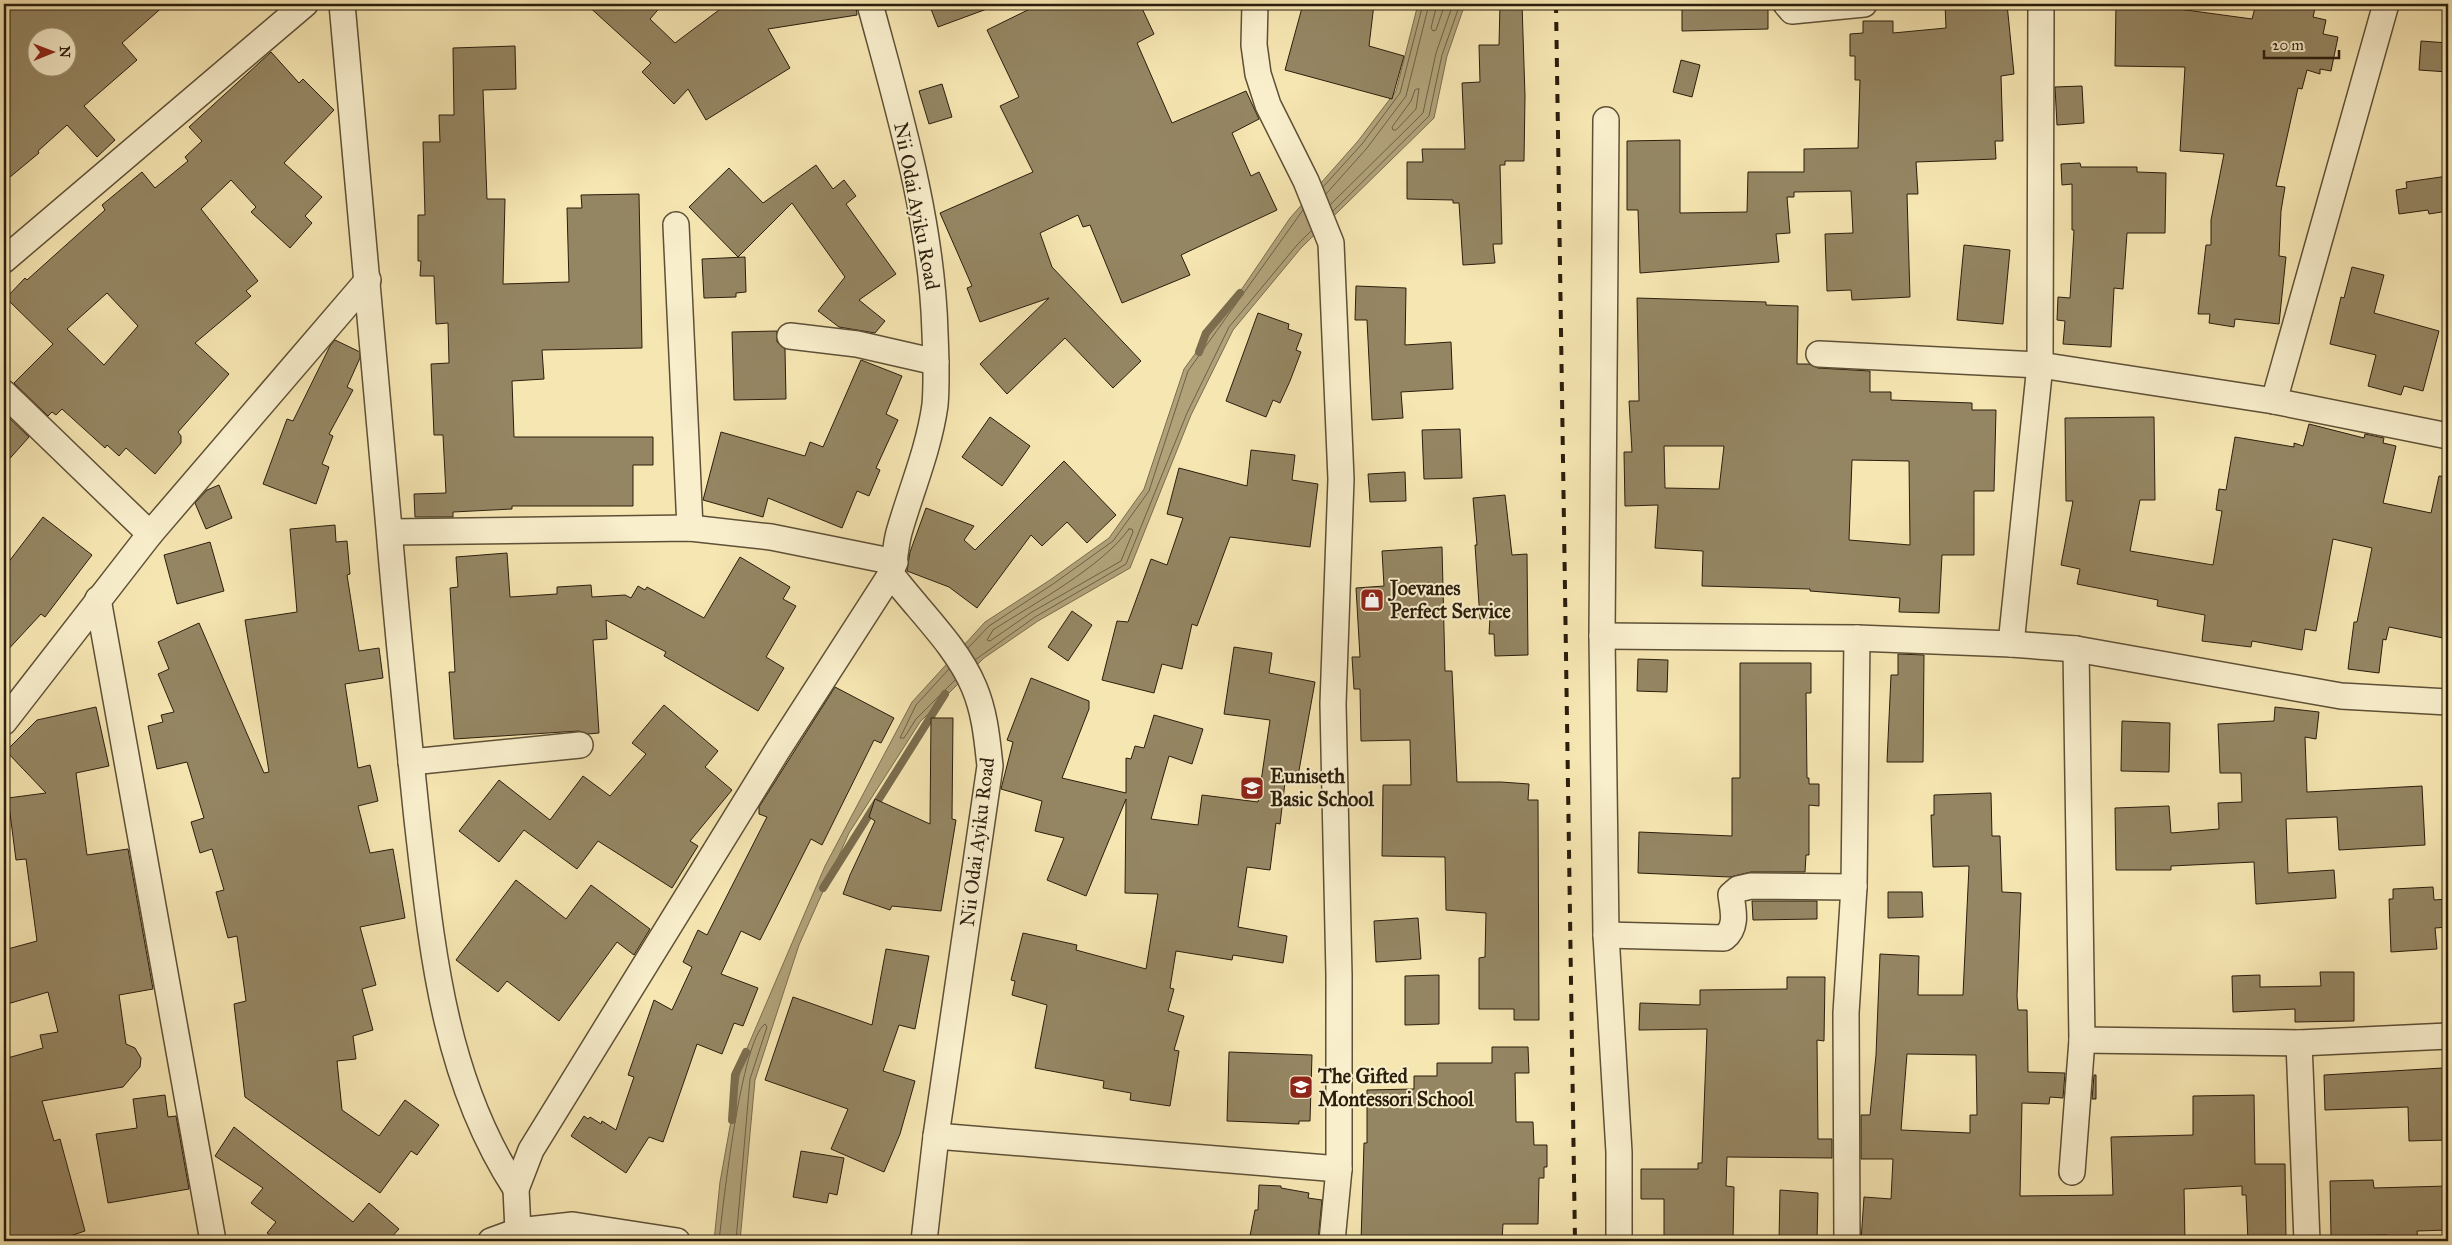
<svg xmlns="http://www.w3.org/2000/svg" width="2452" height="1245" font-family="'IM FELL Great Primer',serif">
<rect width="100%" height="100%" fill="#f6e6b2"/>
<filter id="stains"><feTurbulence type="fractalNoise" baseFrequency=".004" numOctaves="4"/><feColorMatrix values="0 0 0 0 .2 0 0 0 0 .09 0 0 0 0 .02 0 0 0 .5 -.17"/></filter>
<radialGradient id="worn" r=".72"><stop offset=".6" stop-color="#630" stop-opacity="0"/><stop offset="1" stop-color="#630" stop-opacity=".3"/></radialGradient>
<path fill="#b1a27a" stroke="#7b6d4e" d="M1418,4H1465L1447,56L1434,118L1301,248L1233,330L1191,415L1130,568L1038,621L984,658L920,722L849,833L799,945L755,1080L740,1241H714L720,1182L742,1060L825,866L912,702L985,622L1050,580L1109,538L1144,489L1184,369L1235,299L1290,218L1358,141L1396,91Z"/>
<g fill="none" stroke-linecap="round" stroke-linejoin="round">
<g stroke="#6e6044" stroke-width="1">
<path d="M1437,4L1431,28L1433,31L1436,30L1445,4"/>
<path d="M1419,89L1416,109L1396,130H1393L1392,127L1411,101L1415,90Z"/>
<path d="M1323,187L1362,144L1400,93L1423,4"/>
<path d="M1326,194L1367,148L1406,96L1429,4"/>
<path d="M1330,205L1423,113L1436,53L1453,4"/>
<path d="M1333,211L1429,116L1442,55L1460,4"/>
<path d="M1129,529H1132L1133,532L1121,561L1032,612L990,641L987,640L993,630C1033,604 1102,567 1129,529Z"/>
<path d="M968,648L989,626L1053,584L1113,541L1149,491L1188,371L1303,210"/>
<path d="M975,660L1035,617L1126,564L1187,413L1229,327L1297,245L1311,231"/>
<path d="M949,669L916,705L900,738H904L916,719L955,680"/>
<path d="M719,1241C723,1205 741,1041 765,1024L767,1027L750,1079L736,1241"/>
</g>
<g stroke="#7b6d4e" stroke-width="8">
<path d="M1199,352L1206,333L1240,293"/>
<path d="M823,888L945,694"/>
<path d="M732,1120L735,1075L746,1052"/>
</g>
</g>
<g fill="#958663" stroke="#2b1e0d" fill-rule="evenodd">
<path d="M4,4H166L122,43L137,60L84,106L115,140L97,157L67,125L38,151L39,153L4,182ZM38,38H68V68H38Z"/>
<path d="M586,4H663L650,19L675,43L727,4H856L857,15L768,29L790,68L706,120L688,89L674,104L642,72L651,63Z"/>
<path d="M929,4H994L995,6L938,27Z"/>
<path d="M1040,4H1140L1154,34L1137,43L1172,123L1246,91L1259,119L1232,133L1251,176L1259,172L1277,210L1181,255L1190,275L1122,303L1090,225L1083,227L1078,215L1040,233L1052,267L1141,361L1113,388L1065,338L1007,394L980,364L1049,298L980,322L967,288L972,286L940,213L1033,172L1000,106L1019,97L987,30Z"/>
<path d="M1303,4H1374L1369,46L1404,56L1392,99L1285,70Z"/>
<path d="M1500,4H1522L1525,96L1524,161H1505V165H1500L1502,244H1493L1495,263L1463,265L1459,203H1453V200L1407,199V162H1423L1422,149H1465L1462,83L1480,82L1479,45H1499Z"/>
<path d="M1682,4H1768V29L1682,31Z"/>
<path d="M1945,4H2007L2014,74L2001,76L2003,141H1995L1996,159L1916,162L1918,194H1907L1910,297L1852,300L1851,290L1827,291L1825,234L1853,233L1851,191L1794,192V197H1787L1790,233L1776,234L1779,262L1640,273L1638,210H1627V141L1680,140V213L1747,212L1748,172H1804V149L1858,148L1860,80H1855V56H1850V34L1863,33V21H1893V33L1946,28Z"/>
<path d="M2116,4H2164V7L2252,19L2256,4H2316L2313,17L2326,20L2323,34L2338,37L2331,71L2320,69V74L2307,70L2302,89L2298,88L2276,186L2285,187L2281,211L2279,256L2286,257L2279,324L2235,319L2234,327L2209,323L2210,314H2198L2206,245H2211V220L2224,154L2180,151L2185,67L2115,66Z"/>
<path d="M2421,41L2448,43V72L2419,70Z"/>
<path d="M515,46L516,89L483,90L487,199H505L503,284L569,282L567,208H582L581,195L639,194L642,348L542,350L544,379L512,381L514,437H653V465H633V506H512V509L453,512V517H415L414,494L446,493L443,435H434L431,364L449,363L448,323L436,324L434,276H420L421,261H418V215H425L423,142H440L439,115H454L453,48Z"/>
<path d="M271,52L299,83L303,79L334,110L284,163L322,197L305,216L312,223L290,248L251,212L256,207L231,180L201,209L258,281L246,291L251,296L195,343L229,374L178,432L181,436V443L155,474L126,448L119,456L107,445L105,448L62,409L56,415L52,412L48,416L14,383L53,344L6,298L25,278L27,280L105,210L102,205L142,172L155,188L188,161L185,157L202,141L189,127ZM107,293L138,326L104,365L67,329Z"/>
<path d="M1681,60L1700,65L1692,97L1673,92Z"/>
<path d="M942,84L952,117L929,124L919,91Z"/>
<path d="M2082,86L2084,123L2057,125L2055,87Z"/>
<path d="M2080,163L2081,167H2137V172L2166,173L2165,233H2127L2123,289L2114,288L2111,347L2063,344L2065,321L2057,320L2058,297L2070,298L2074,230H2072V184L2062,185L2061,164Z"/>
<path d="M816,165L833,189L844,180L856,196L846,204L896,274L859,300L885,321L875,333L839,327L818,311L845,277L792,203L738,257L689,207L729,168L763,203Z"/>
<path d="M2448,176V211L2429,214L2428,210L2399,214L2396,190L2407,188L2406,182Z"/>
<path d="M1964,245L2010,250L2003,324L1957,320Z"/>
<path d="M745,257L746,292L736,293V297L704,298L702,259Z"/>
<path d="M2352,267L2384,275L2374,313L2439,331L2423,391L2404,386L2401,395L2368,386L2376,355L2330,344L2341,297L2344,298Z"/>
<path d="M1356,286L1406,288L1405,345L1451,342L1453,389L1401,392L1403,418L1372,420L1367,320H1355Z"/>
<path d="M1637,298L1766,302V305L1798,306L1797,364H1809L1818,368L1870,371V392H1891V400L1972,403V410H1996L1994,491H1974V555H1942L1939,613L1899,612L1900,598L1810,591V589L1702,586L1703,551L1655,548L1658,505L1625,506L1624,452H1632L1629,401H1639ZM1664,446H1724L1719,489L1665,488ZM1852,460L1909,461L1910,545L1849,540Z"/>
<path d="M1258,313L1289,324L1288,329L1302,334L1296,350L1301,352L1290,381L1280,403L1273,400L1266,417L1226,401Z"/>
<path d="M777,331V342L785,349L786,399L734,400L732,332Z"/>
<path d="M335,340L360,352V358L347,387L353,390L329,434L333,436L322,464L329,467L316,504L263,484L287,419L293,421L330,346Z"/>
<path d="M861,360L902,376L886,414L898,420L876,468L880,470L869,496L857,491L842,528L768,498L763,517L703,500L721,432L805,456L810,442L823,447Z"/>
<path d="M4,413L29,437L4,465Z"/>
<path d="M990,417L1030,446L1002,486L962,457Z"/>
<path d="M2154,417L2155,500H2140L2130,551L2213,565L2222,511L2216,510L2219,489L2226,490L2235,437L2294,447V443L2303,446L2309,424L2364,438L2365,434L2384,438L2383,443L2396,446L2383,503L2431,513L2439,476L2448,477V639L2389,627L2386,640L2383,639L2379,673L2348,669L2354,622H2357L2372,548L2333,539L2316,631L2305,629L2302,650L2252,641L2251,647L2202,641L2205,615L2157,606L2158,600L2077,584L2080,569L2061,565L2073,501H2066L2065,418Z"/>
<path d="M1460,429L1462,478L1424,479L1422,430Z"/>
<path d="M1251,450L1295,455L1292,480L1318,484L1310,547L1230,537L1197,626L1192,624L1182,669L1162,664L1154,693L1102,680L1117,621L1128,622L1151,559L1167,565L1183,518L1167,514L1179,468L1247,486Z"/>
<path d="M1064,461L1116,515L1087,543L1067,522L1042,546L1031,535L977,608L949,587L907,571L910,552L926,508L974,526L964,540L975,550Z"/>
<path d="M1405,472L1406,501L1370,502L1368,474Z"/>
<path d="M219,485L232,518L206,529L195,503L207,490Z"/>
<path d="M1505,495L1512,555L1527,554L1528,655L1495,656L1494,634H1489L1490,618L1480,619L1475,545H1477L1473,498Z"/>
<path d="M43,517L92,555L45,617L41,614L4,654V568Z"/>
<path d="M335,525L336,542L347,541L350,574L347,575L359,651L379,648L383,678L345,684L358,768L370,765L378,801L358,806L370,853L393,849L405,918L360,927L376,985L362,989L373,1030L353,1036L356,1059L337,1061L342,1110L379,1136L405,1100L439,1125L417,1155L411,1151L380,1193L245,1097L234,1004L246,1001L237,936L228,938L216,892L224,890L212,849L200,853L191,822L204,818L187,762L157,769L148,726L163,722L161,715L174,712L158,674L169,669L158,642L199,623L264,773L269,772L245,620L297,612L290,529Z"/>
<path d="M210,542L224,591L177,604L164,555Z"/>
<path d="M1442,547L1445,671H1452L1457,782H1501L1529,784L1528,800H1538L1539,1020H1514V1009H1479V958L1485,957L1486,913L1446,910L1445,857L1382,856L1383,785H1411L1410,740L1361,741L1360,689H1354L1352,657H1360L1356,588L1384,586L1382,551Z"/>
<path d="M507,553L510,597L557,594V587L591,585L592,597L625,595L631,598L638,586L645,590L647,587L704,618L740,557L790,587L783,599L796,606L766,657L784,668L758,711L664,656L666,652L606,620L607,639L593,640L599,733L588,734L579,731L454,739L449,672H455L450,588L458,587L456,557Z"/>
<path d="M1072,611L1092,625L1068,661L1048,647Z"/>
<path d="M1234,647L1272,653L1269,673L1315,682L1298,776L1286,774L1280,824L1276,823L1270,870L1247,867L1238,927L1287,936L1283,963L1233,955L1232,960L1176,951L1170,988L1174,989L1168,1011L1184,1016L1174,1050L1179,1051L1170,1106L1130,1100L1131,1093L1103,1088L1104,1081L1035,1068L1047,1005L1012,995L1015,981L1011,980L1023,933L1077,945L1076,950L1146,969L1158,894L1125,893L1126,799L1086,896L1047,880L1064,838L1035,831L1042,801L1001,789L1013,742L1007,740L1031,678L1089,701V709L1062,778L1126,793V758L1131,759L1135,746L1144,748L1154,715L1203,729L1192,764L1169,756L1151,819L1198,825L1202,795L1258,802L1270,720L1224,714Z"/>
<path d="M1898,654L1924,655L1923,762H1887L1891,675H1898Z"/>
<path d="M1638,659L1668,660L1667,692L1637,691Z"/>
<path d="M1740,663H1811V693H1806L1807,778H1809V784H1819V806L1809,805V855H1806L1805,872H1751L1730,877L1638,873L1639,832L1732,836V778H1740Z"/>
<path d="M835,687L894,718L881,743L874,740L822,845L811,839L760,940L741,931L721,974L758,988L743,1026L734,1023L722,1054L697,1044L663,1142L649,1137L626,1173L571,1136L584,1116L588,1119L590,1117L601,1124L602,1121L616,1130L634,1077L628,1075L654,1000L672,1010L692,967L683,962L698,930L707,935L767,817L759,814V807Z"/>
<path d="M664,705L718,751L705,767L732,790L690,841L698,846L672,888L598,841L577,869L524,830L499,862L459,831L499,780L550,820L583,776L610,796L646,754L632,743Z"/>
<path d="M96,707L109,766L76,773L87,855L128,849L153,989L119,995L126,1044L135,1048L141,1058L140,1067L123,1087L42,1101L54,1141L60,1139L85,1231L64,1238L63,1235L38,1241H8L4,1225V1059L43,1048L40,1035L58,1032L48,992L4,1005V950L37,941L26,859L16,860L8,798L46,793L6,751L37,720Z"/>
<path d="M2275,707L2319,712L2316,739L2305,737L2307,792L2422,786L2425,845L2339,850L2337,817L2286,819L2288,873L2334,870L2336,898L2256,904L2254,862L2171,866V870H2116L2115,808L2169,806L2171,833L2219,829L2218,803L2242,802L2241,773H2220L2218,724L2274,721Z"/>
<path d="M931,718H953L952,819L956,820L941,911L892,906L890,910L843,894L850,875L875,821L869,817L875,799L930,824Z"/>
<path d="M2122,721L2170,723L2169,772L2121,771Z"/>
<path d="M1991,793L1992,836H2000L2002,892L2021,893L2017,996L2018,1010H2027L2028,1072L2065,1073L2063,1098L2050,1097L2049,1104L2022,1103L2020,1196L2113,1195L2111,1137L2193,1135V1096L2254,1095L2255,1164H2285L2286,1241H2248L2246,1195H2242V1186L2184,1189L2185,1241H1861L1864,1197L1891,1199L1893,1159H1861V1115H1870L1876,1055L1880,954L1919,956L1918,995H1963L1969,866L1933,867L1931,815H1934V795ZM1907,1054L1976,1055L1977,1115H1970V1133L1901,1130Z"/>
<path d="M516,880L566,919L591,885L650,929L634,955L617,942L559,1021L507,981L498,992L456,960Z"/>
<path d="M2433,887L2434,900L2448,899V927L2435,928L2437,949L2391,952L2389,899H2393V889Z"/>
<path d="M1888,892H1922L1923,917L1888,918Z"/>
<path d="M1752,901H1817V919L1753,920Z"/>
<path d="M1418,918L1421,959L1376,962L1374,921Z"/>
<path d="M886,949L929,956L915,1029L899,1025L883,1071L915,1081L900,1134L884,1172L831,1149L848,1109L765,1080L793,997L872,1025Z"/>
<path d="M2320,972H2354V1021L2295,1022V1009L2233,1012L2232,976L2260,975V987L2321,986Z"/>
<path d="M1439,975V1024L1405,1025V976Z"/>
<path d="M1787,977H1825L1824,1041L1817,1040L1818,1139H1832V1158L1727,1157L1726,1186L1734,1187L1733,1241H1664V1199H1641V1169H1698V1163H1702L1707,1029L1639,1030L1640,1003L1700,1005V990L1787,989Z"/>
<path d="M1492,1047H1528L1529,1073H1515L1516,1122H1533L1534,1145H1547V1167H1544V1178H1539L1538,1224H1503L1502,1241H1361L1364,1143H1367V1090L1414,1089V1076H1437V1063H1492Z"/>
<path d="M1229,1052L1312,1055L1310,1121H1299V1124L1227,1121Z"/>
<path d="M2443,1068V1074H2448V1140L2409,1141L2408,1107L2325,1110L2324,1075Z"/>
<path d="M2094,1075H2096V1099H2092Z"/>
<path d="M165,1095L168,1117L176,1116L189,1189L108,1203L96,1134L137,1128L133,1099Z"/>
<path d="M234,1127L353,1222L369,1203L399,1229L388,1241H277L267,1233L276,1222L251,1203L263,1188L215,1156Z"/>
<path d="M801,1151L844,1158L837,1195L829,1193L827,1203L793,1197Z"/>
<path d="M2373,1180L2374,1188L2448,1186V1230L2417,1231L2418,1241H2387V1235L2331,1236L2330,1181Z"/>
<path d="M1259,1185L1281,1186V1188L1309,1193L1308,1198L1322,1200L1318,1241H1249L1255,1210H1258Z"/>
<path d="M1780,1190L1818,1193L1817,1241H1779Z"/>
</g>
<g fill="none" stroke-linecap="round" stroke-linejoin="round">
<g stroke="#5e5036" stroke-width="28">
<g id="minor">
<path d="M342,4C359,179 375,354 389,529C397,626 407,722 417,819C432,948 443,1077 516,1189"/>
<path d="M870,4C899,112 932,220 935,333C936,357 937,382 935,405C929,448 912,488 900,529C895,544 896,559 891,574C918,610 957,646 974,687C985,713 987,739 990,766L936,1136L924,1241"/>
<path d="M1255,4L1254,45L1258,74L1268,105L1306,181L1331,243L1341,479L1333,704L1339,975V1169L1332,1241"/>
<path d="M1786,4L1792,11L1864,4"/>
<path d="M1606,120L1602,636L1606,935L1619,1152V1241"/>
<path d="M676,225L690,528"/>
<path d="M4,260L305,4"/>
<path d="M790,336L857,344L936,362"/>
<path d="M1819,354L2040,365L2274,401L2448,436"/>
<path d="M4,393L150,534"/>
<path d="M2274,401L2386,4"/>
<path d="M390,532L690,528L771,537L895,562"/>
<path d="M98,599L213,1241"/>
<path d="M1602,636L1857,638L2011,644L2076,649L2341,696L2448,702"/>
<path d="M2011,644L2040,365L2041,4"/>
<path d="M4,722L150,534L368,280"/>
<path d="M411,762L580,745"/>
<path d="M1606,935L1724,938C1738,927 1733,910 1731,895L1738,889L1751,886L1854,887"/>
<path d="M2082,1040L2299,1043L2448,1036"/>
<path d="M2299,1043L2307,1241"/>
<path d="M936,1136L1339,1169"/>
<path d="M2072,1172L2082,1040L2076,649"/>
<path d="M518,1231L516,1189L531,1150L777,751L891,574"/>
<path d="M491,1241L518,1231L573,1225L677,1241"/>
<path d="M1847,1241L1846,1013L1854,887L1857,638"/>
</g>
</g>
<use href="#minor" stroke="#f9efcd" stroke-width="25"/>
<path stroke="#2b1e0d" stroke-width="4" stroke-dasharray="9 9" stroke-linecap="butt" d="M1556,4L1575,1241"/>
</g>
<defs>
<g id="shop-square" transform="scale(1.25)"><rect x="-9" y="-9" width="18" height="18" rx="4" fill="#8f2418" stroke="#f9efcd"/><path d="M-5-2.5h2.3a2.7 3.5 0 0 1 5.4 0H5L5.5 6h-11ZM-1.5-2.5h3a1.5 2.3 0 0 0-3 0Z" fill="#fff"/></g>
<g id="school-square" transform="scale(1.25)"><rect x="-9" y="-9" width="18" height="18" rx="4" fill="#8f2418" stroke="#f9efcd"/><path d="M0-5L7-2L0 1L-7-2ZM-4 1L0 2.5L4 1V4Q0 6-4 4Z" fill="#fff"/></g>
</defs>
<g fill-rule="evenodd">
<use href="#shop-square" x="1372" y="600"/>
<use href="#school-square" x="1252" y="788"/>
<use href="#school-square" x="1301" y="1087"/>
</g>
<g text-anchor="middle" stroke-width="4" stroke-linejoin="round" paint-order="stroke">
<g font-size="20" fill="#2b1e0d" stroke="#f9efcd">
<text transform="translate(917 206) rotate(79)" y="7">Nii Odai Ayiku Road</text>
<text transform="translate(977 842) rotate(-83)" y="7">Nii Odai Ayiku Road</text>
</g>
<g font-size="20" font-weight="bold" fill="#2b1e0d" stroke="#f9efcd" text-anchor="start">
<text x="1390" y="595">Joevanes<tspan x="1390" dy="23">Perfect Service</tspan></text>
<text x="1270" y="783">Euniseth<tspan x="1270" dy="23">Basic School</tspan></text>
<text x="1318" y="1083">The Gifted<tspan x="1318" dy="23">Montessori School</tspan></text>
</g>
</g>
<rect width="2452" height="1245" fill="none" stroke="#f6e6b2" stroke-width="20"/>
<rect x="5" y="5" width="2442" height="1235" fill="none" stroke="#2b1e0d" stroke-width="2.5"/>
<rect x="10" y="10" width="2432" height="1225" fill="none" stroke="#2b1e0d"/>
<g transform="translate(52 52) rotate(89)"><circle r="24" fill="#f9efcd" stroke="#a79b80"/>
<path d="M0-4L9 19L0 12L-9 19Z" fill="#8f2418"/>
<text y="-8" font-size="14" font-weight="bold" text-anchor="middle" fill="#2b1e0d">N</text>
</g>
<path d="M2264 50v8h75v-8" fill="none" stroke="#2b1e0d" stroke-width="2.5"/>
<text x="2272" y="50" font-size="15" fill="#2b1e0d" stroke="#f9efcd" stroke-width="4" paint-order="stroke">20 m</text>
<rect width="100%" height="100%" filter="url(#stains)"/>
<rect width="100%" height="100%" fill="url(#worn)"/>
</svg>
